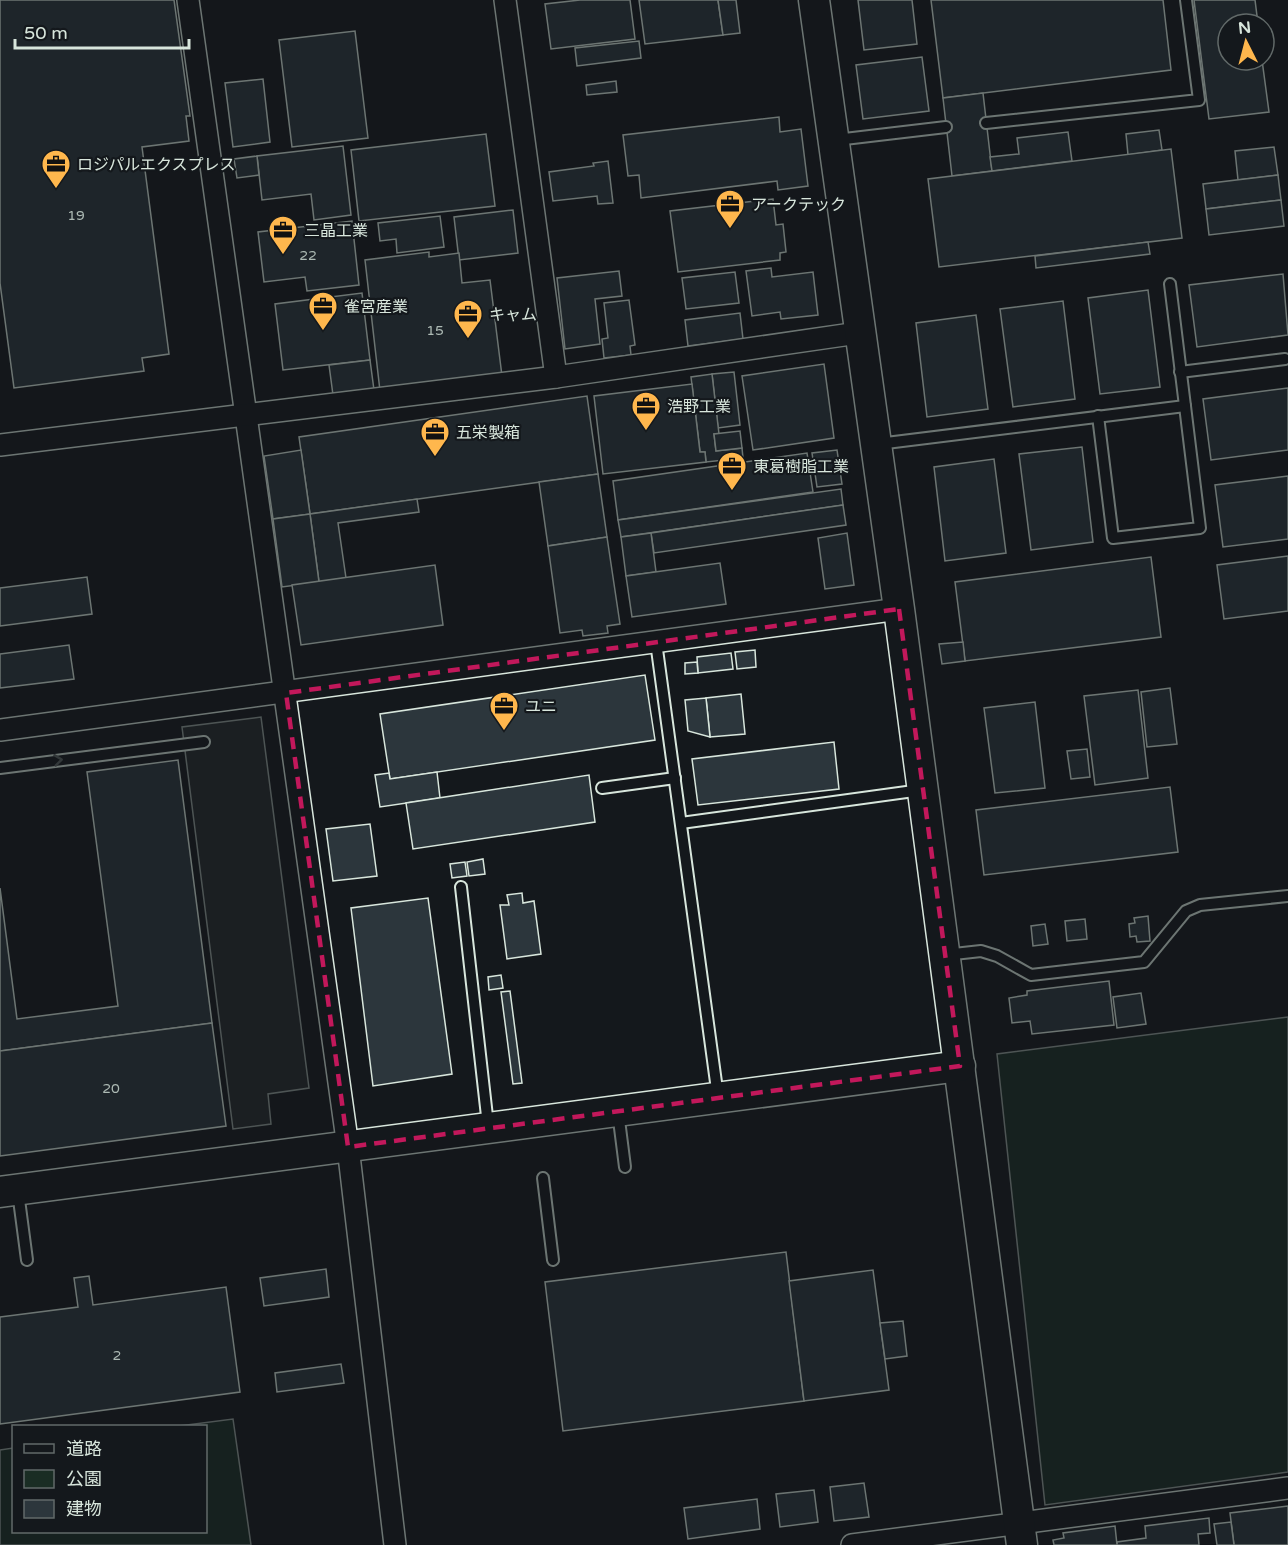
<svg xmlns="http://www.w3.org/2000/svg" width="1288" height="1545" font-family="'Varela Round','Noto Sans JP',sans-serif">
<rect width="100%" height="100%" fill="#14181c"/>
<g fill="#1a2d24" stroke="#939e99" stroke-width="1.5">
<path d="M1288,1017V1472L1045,1505L997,1054Z"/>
<path d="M233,1419L251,1545H0V1450L13,1448L14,1532H206V1426H179Z"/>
</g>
<path fill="#24282b" stroke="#939e99" stroke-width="1.5" d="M261,717L309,1088L268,1094L271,1124L233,1129L182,727Z"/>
<g fill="#2c363c" stroke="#d8e6dc" stroke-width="1.5">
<path d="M0,0H174L190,116H186L189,141L142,147L169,354L142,358L144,371L14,388L0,283Z"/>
<path d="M580,0H630L635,39L551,49L545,4Z"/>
<path d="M639,0H718L723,35L645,44Z"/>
<path d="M718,0H736L740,33L723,35Z"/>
<path d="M858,0H912L917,44L864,50Z"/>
<path d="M931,0H1163L1171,70L943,98Z"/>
<path d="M1194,0H1255L1258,24H1228V60H1262L1269,112L1209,119Z"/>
<path d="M355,31L368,138L292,147L279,40Z"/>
<path d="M639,41L641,58L577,66L575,48Z"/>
<path d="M922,57L929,111L863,119L856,65Z"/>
<path d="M263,79L270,142L233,147L225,83Z"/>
<path d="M616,81L617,92L587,95L586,85Z"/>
<path d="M983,93L992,171L952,176L943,98Z"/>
<path d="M779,117L780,132L801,129L808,186L778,190L777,181L641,198L639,175L628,176L623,135Z"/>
<path d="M1159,130L1162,150L1128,155L1126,134Z"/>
<path d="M1068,132L1072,161L992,171L990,157L1019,154L1017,138Z"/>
<path d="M486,134L495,206L359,221L351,150Z"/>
<path d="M343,146L351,215L314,220L311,194L262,200L257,156Z"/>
<path d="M1274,147L1278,175L1238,180L1235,151Z"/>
<path d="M1171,149L1182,238L939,267L928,179Z"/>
<path d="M257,156L259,175L237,178L234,159Z"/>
<path d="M608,161L613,203L598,204L597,196L553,201L549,172L594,166L593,163Z"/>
<path d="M1278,175L1281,200L1206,209L1203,184Z"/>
<path d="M773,199L776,225L783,224L786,252L780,253V260L678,272L670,211Z"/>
<path d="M1281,200L1284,226L1209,235L1206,209Z"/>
<path d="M513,210L518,253L459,260L454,217Z"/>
<path d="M440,216L444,247L397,253L396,239L380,241L378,223Z"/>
<path d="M352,221L359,285L307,291L305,277L264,282L258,232Z"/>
<path d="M1148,242L1150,254L1036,268L1035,256Z"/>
<path d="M429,252V257L459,253L462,283L490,280L502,376L380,391L365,260Z"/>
<path d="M771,268L772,277L813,272L818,315L781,319L780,312L752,316L746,271Z"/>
<path d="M619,271L622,296L595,299L600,344L565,349L557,278Z"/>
<path d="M735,272L739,303L686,309L682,278Z"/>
<path d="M1283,274L1288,335L1197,347L1189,285Z"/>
<path d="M1148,290L1160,387L1100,394L1088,298Z"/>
<path d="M362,293L370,360L283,370L275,304Z"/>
<path d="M629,300L635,345L630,346L631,355L604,358L602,339L608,338L604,303Z"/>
<path d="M1063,301L1075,399L1013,407L1000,309Z"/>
<path d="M740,313L743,339L688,346L685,320Z"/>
<path d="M976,315L988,409L927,417L916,323Z"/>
<path d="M370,360L374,390L333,395L329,365Z"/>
<path d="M824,364L834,438L753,450L742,376Z"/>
<path d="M734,372L740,425L718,428L712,374Z"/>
<path d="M712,374L719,434H714L716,451L742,448L743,458L706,462L705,452H700L691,377Z"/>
<path d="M692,384L700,452H705L706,462L603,474L594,396Z"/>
<path d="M1288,388V450L1211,460L1203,399Z"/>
<path d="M587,396L598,474L310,514L299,437Z"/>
<path d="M740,431L742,448L716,451L714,434Z"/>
<path d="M1082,447L1093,542L1031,550L1019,454Z"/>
<path d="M301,450L310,514L273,519L264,456Z"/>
<path d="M837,450L842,484L817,487L812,453Z"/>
<path d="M807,453L813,492L618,520L613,481Z"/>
<path d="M994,459L1006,553L945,561L934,467Z"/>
<path d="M598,474L607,537L548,546L539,482Z"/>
<path d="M1288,476V539L1223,547L1215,485Z"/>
<path d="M841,489L843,505L621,537L618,520Z"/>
<path d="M417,499L419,512L338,523L346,578L319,582L310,514Z"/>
<path d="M843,505L846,525L654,553L651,533Z"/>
<path d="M310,514L319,582L282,587L273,519Z"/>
<path d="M651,533L656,572L626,576L621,537Z"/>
<path d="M847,533L854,585L825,589L818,538Z"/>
<path d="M607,537L620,624L607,626L608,633L583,636L582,630L560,633L548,546Z"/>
<path d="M1288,556V611L1224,619L1217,565Z"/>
<path d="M1151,557L1161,637L965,661L955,582Z"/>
<path d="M720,563L726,604L632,617L626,576Z"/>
<path d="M435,565L443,625L301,645L292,585Z"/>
<path d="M87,577L92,614L0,626V588Z"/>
<path d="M963,642L965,661L942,664L939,644Z"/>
<path d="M69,645L74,679L0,688V654Z"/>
<path d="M755,650L756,667L737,669L735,652Z"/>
<path d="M731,653L733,669L698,673L697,657Z"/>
<path d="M697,662L698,673L685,674V663Z"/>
<path d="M645,675L655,740L390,779L380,714Z"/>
<path d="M1170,688L1177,744L1147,747L1141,692Z"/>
<path d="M1138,690L1148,778L1095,785L1084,696Z"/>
<path d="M741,694L745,734L710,737L706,698Z"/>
<path d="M706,698L710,737L688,731L685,700Z"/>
<path d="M1035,702L1045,788L995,793L984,708Z"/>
<path d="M834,742L839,789L698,805L692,759Z"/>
<path d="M1087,749L1090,777L1071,779L1067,751Z"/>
<path d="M178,760L212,1023L0,1051V888L17,1019L118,1006L87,772Z"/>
<path d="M437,772L440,798L380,807L375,775L389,773L390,779Z"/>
<path d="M589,775L595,822L413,849L406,803Z"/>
<path d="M1170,787L1178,852L984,875L976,810Z"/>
<path d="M370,824L377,876L333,881L326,829Z"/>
<path d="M483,859L485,874L469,876L467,862Z"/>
<path d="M465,862L467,876L452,878L450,864Z"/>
<path d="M522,893L523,903L534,901L541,954L507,959L500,905H509L507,895Z"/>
<path d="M428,898L452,1074L373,1086L351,908Z"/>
<path d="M1148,916L1150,941L1137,942L1136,936L1130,937L1129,924L1135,923L1134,918Z"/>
<path d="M1085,919L1087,939L1067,941L1065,921Z"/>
<path d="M1045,924L1048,944L1033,946L1031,926Z"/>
<path d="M501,975L503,988L489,990L488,977Z"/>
<path d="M1109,981L1114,1025L1032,1034L1030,1021L1012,1023L1009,998L1027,995V991Z"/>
<path d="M510,991L522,1083L513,1084L501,992Z"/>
<path d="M1141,993L1146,1024L1117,1028L1113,997Z"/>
<path d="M212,1023L226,1126L0,1156V1051Z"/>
<path d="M786,1252L804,1401L563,1431L545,1282Z"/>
<path d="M326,1269L329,1297L264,1306L260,1278Z"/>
<path d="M873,1270L889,1390L804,1401L789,1281Z"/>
<path d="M89,1276L93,1305L226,1287L240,1392L0,1424V1317L78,1307L74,1278Z"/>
<path d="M903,1321L907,1356L885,1359L880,1323Z"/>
<path d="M341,1364L344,1383L277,1392L275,1373Z"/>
<path d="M864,1483L869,1517L834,1521L830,1487Z"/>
<path d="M814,1490L818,1522L780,1527L776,1494Z"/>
<path d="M757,1499L760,1529L688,1539L684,1508Z"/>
<path d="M1288,1506V1545H1234L1230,1513Z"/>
<path d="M1209,1518L1210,1533L1198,1534L1199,1545H1117V1542L1146,1538L1145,1526Z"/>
<path d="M1231,1522L1234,1545H1217L1214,1524Z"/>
<path d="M1115,1526L1117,1545H1054L1053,1540L1064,1538L1063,1533Z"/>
</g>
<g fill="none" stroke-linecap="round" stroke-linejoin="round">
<g stroke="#d8e6dc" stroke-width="14">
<g id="lane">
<path d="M986,123L1199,100L1186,0"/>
<path d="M836,140L946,127"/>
<path d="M1180,372L1285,359"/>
<path d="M1098,416L1113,538L1200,528L1170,284"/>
<path d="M878,444L1185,406"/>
<path d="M656,642L718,1097"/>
<path d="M0,768L204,742"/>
<path d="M602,788L675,778"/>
<path d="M681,823L921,790"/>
<path d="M461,887L488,1125"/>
<path d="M945,955L981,951L997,956L1031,975L1144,962L1186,911L1200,905L1288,896"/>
<path d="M618,1112L625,1167"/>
<path d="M543,1178L553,1260"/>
<path d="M18,1192L27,1260"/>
</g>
</g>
<g stroke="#d8e6dc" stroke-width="24">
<g id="street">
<path d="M188,0L348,1147L395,1545"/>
<path d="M505,0L556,377"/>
<path d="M0,445L556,377L858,333"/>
<path d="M0,730L899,609"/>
<path d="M852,1545L1288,1488"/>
</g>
</g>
<g stroke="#d8e6dc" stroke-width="33">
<g id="secondary">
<path d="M814,0L899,609L1022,1545"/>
<path d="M0,1192L960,1066"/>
</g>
</g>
<use href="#lane" stroke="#14181c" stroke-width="10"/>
<use href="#street" stroke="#14181c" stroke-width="21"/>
<use href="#secondary" stroke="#14181c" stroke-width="30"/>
</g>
<defs><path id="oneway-chevron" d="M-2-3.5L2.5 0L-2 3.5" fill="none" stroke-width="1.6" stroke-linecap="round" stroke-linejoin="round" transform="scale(1.5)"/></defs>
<use stroke="#59605f" href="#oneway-chevron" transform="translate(58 760) rotate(-7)"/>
<path d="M0 0H1288V1545H0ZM899,609L960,1066L348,1147L286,693Z" fill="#14181c" fill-opacity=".55" fill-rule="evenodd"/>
<path fill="none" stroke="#c2185b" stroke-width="4.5" stroke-dasharray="12 8" stroke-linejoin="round" d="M899,609L960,1066L348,1147L286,693Z"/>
<defs>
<g id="office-pin" transform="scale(1.5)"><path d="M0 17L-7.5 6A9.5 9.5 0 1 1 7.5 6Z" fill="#ffb74d" stroke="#14181c"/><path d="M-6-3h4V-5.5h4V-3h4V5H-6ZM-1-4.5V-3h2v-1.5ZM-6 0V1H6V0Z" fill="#111"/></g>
</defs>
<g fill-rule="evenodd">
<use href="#office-pin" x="56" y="164"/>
<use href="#office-pin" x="730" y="204"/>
<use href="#office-pin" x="283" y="230"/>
<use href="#office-pin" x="323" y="306"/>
<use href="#office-pin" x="468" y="314"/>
<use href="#office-pin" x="646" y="406"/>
<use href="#office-pin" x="435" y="432"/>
<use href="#office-pin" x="732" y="466"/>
<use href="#office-pin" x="504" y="706"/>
</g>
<g text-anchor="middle" stroke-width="4.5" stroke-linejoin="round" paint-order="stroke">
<g font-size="14" fill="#adbab4">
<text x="76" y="220">19</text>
<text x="308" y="260">22</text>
<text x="435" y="335">15</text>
<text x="111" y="1093">20</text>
<text x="117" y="1360">2</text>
</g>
<g font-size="16" fill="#d8e6dc" stroke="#14181c" text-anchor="start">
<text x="77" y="170">ロジパルエクスプレス</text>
<text x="751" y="210">アークテック</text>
<text x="304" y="236">三晶工業</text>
<text x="344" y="312">雀宮産業</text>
<text x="489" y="320">キャム</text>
<text x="667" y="412">浩野工業</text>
<text x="456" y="438">五栄製箱</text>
<text x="753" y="472">東葛樹脂工業</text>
<text x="525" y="712">ユニ</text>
</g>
</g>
<rect x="12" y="1425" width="195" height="108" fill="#14181c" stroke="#626a69" stroke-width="1.5"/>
<rect x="24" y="1444" width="30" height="9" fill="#14181c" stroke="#626a69" stroke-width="1.5"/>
<text x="66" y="1455" font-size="18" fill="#d8e6dc">道路</text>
<rect x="24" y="1470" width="30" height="18" fill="#1a2d24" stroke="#626a69" stroke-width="1.5"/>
<text x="66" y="1485" font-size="18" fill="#d8e6dc">公園</text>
<rect x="24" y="1500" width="30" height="18" fill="#2c363c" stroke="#626a69" stroke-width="1.5"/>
<text x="66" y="1515" font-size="18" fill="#d8e6dc">建物</text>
<g transform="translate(1246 42) rotate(354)"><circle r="28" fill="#14181c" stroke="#626a69" stroke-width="1.5"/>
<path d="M0-4.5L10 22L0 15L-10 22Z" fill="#ffb74d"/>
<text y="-9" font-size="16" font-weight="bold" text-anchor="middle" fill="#d8e6dc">N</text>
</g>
<path d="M15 39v9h174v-9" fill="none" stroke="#d8e6dc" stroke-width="3"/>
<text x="24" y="39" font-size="18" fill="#d8e6dc" stroke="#14181c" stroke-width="4.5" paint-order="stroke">50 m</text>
</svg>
